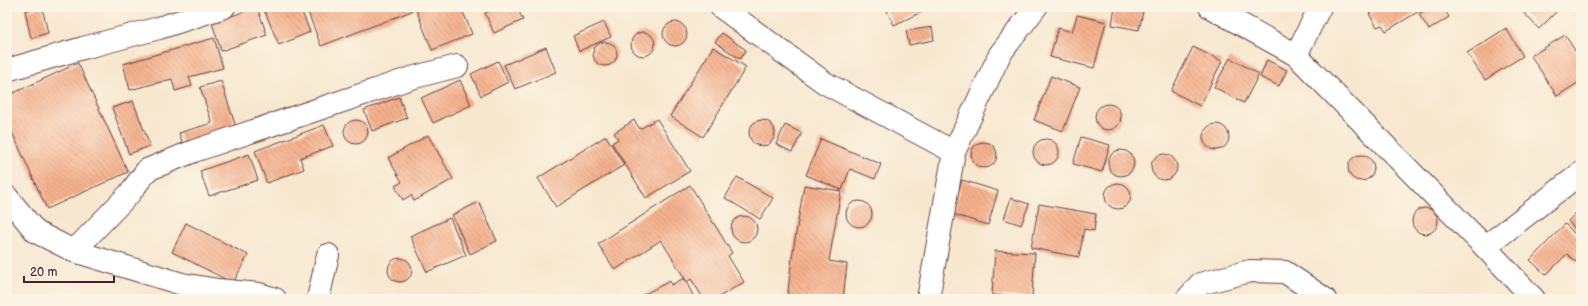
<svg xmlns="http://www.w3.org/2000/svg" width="1588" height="306" font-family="'Balsamiq Sans',sans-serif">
<defs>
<pattern id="building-back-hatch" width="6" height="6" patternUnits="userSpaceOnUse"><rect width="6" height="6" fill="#f5b18d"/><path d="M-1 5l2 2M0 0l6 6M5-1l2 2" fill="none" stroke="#c88f73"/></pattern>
</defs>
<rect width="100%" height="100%" fill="#fcf5e5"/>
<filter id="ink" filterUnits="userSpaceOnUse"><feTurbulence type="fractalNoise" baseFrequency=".025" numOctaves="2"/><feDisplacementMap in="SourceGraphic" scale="8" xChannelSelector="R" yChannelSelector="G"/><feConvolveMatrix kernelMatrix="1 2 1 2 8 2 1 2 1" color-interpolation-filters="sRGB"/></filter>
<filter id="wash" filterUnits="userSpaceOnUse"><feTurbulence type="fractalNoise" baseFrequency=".012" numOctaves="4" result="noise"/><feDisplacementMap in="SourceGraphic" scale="16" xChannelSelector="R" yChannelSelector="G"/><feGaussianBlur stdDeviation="0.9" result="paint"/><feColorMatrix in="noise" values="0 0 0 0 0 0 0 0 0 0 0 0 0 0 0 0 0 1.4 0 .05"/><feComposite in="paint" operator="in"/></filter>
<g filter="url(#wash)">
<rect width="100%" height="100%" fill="#f7e7cf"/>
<g id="blocks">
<g fill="url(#building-back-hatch)">
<path d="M42,7L48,33L31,38L25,11Z"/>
<path d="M257,7L267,35L221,51L212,23Z"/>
<path d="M263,7H300L310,32L279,45Z"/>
<path d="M306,7H411L412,11L321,46Z"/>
<path d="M415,7H461L472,34L432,50Z"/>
<path d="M498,7H517L523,20L494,33L485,13Z"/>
<path d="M895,7H920L922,12L894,25L887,11Z"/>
<path d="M1115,7H1144L1139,30L1112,25Z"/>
<path d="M1381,7H1426L1386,31L1382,25L1377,27L1369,14Z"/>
<path d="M1431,7H1443L1449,17L1429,30L1419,14Z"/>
<path d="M1526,7H1561L1539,29L1522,11Z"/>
<path d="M1571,7H1581V9L1577,13Z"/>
<path d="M1077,15L1106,22L1094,68L1050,57L1058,28L1072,32Z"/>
<circle cx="675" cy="34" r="12"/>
<path d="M604,22L611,37L579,51L573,36Z"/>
<path d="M932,27L934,40L909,45L906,31Z"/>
<path d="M1506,28L1523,56L1485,80L1467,53Z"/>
<circle cx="643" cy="44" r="12"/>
<path d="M722,33L746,50L740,59L715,42Z"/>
<path d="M1565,35L1581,60V81L1557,96L1531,56Z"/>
<path d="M214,38L223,68L189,77L192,86L175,91L172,79L130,90L123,64Z"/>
<circle cx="605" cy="54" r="12"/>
<path d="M546,47L556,72L515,89L504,65Z"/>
<path d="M713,47L746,67L703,137L670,116Z"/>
<path d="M1193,47L1222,61L1200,106L1171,91Z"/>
<path d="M1230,58L1259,74L1244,103L1214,87Z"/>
<path d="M1267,60L1287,70L1279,86L1260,77Z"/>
<path d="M498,61L508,82L481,96L471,74Z"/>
<path d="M78,63L128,172L47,209L7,121V96Z"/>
<path d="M1051,76L1080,87L1063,131L1034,120Z"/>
<path d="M460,80L471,105L433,123L421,98Z"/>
<path d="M221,81L236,127L183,144L179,133L212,123L200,87Z"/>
<path d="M399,97L407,118L372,131L364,110Z"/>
<path d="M133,101L150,146L129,154L112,108Z"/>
<circle cx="1108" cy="117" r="13"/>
<path d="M657,119L690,171L646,198L612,143L618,139L614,133L634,120L640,129Z"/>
<circle cx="356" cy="132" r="12"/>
<circle cx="762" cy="133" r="13"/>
<circle cx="1216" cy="137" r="13"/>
<path d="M324,125L333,146L300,158L304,169L267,183L255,151Z"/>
<path d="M785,125L802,133L792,152L776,144Z"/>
<path d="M428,135L453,179L414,201L411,195L403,200L395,186L402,182L388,158Z"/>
<path d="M606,136L624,165L556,207L538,178Z"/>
<path d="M1081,137L1110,145L1102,172L1073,164Z"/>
<path d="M821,139L881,164L875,179L850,169L842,190L806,175Z"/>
<circle cx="1046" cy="152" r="13"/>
<circle cx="984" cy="155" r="13"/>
<circle cx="1121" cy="163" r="13"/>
<path d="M249,154L258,180L209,196L200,171Z"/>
<circle cx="1164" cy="167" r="13"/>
<circle cx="1361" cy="168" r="13"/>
<path d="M737,177L773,198L760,219L725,198Z"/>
<path d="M962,180L998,191L988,225L952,214Z"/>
<circle cx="1118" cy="196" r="13"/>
<path d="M690,185L732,253L728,256L744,282L719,297L720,299H704L691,279L687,282L661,240L615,270L598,244Z"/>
<path d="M804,185L841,191L829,261L847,264L843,299H787L792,257Z"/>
<path d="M1011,198L1029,204L1021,225L1004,219Z"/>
<circle cx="859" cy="214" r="13"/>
<path d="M479,202L497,241L470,254L452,215Z"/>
<path d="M1039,204L1096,214L1094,231L1084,229L1079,257L1031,248Z"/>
<path d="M1581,208V235L1568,221Z"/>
<circle cx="1425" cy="221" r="13"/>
<circle cx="744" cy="229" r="13"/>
<path d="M450,218L466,255L427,272L410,236Z"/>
<path d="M186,223L248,255L233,283L172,252Z"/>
<path d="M1565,224L1581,240V257L1576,262L1567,254L1546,275L1530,260Z"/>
<path d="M995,251L1035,253L1032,298L992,295Z"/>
<circle cx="400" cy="270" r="12"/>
<path d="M684,278L695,299H635L670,281L671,285Z"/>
</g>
</g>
</g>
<g filter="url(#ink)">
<use href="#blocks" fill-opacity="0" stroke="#643d44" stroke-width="1"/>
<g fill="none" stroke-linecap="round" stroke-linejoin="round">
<g stroke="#643d44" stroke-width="24">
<g id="minor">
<path d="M721,7L825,83L954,152"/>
<path d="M1210,7L1296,55L1485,247L1534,299"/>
<path d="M1296,55L1320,7"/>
<path d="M7,70L83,48L159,28L224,7"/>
<path d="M7,197L36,232L74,251L182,284L218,290L259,294L275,299"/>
<path d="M1485,247L1581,173"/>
<path d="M74,251L130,193L147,170L194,151L411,78L457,66"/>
<path d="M318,299L328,255"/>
<path d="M928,299L954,152L1000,54L1036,7"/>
<path d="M1187,299L1200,284L1250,271L1285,272L1325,299"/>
</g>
</g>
<use href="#minor" stroke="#fff" stroke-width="22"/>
</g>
</g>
<rect width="1588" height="306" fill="none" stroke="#fcf5e5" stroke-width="24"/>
<path d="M24 276v6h90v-6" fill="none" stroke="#4a1f2b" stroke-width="2"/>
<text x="30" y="276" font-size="12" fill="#4a1f2b" stroke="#fcf5e5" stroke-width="3" paint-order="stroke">20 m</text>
</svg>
